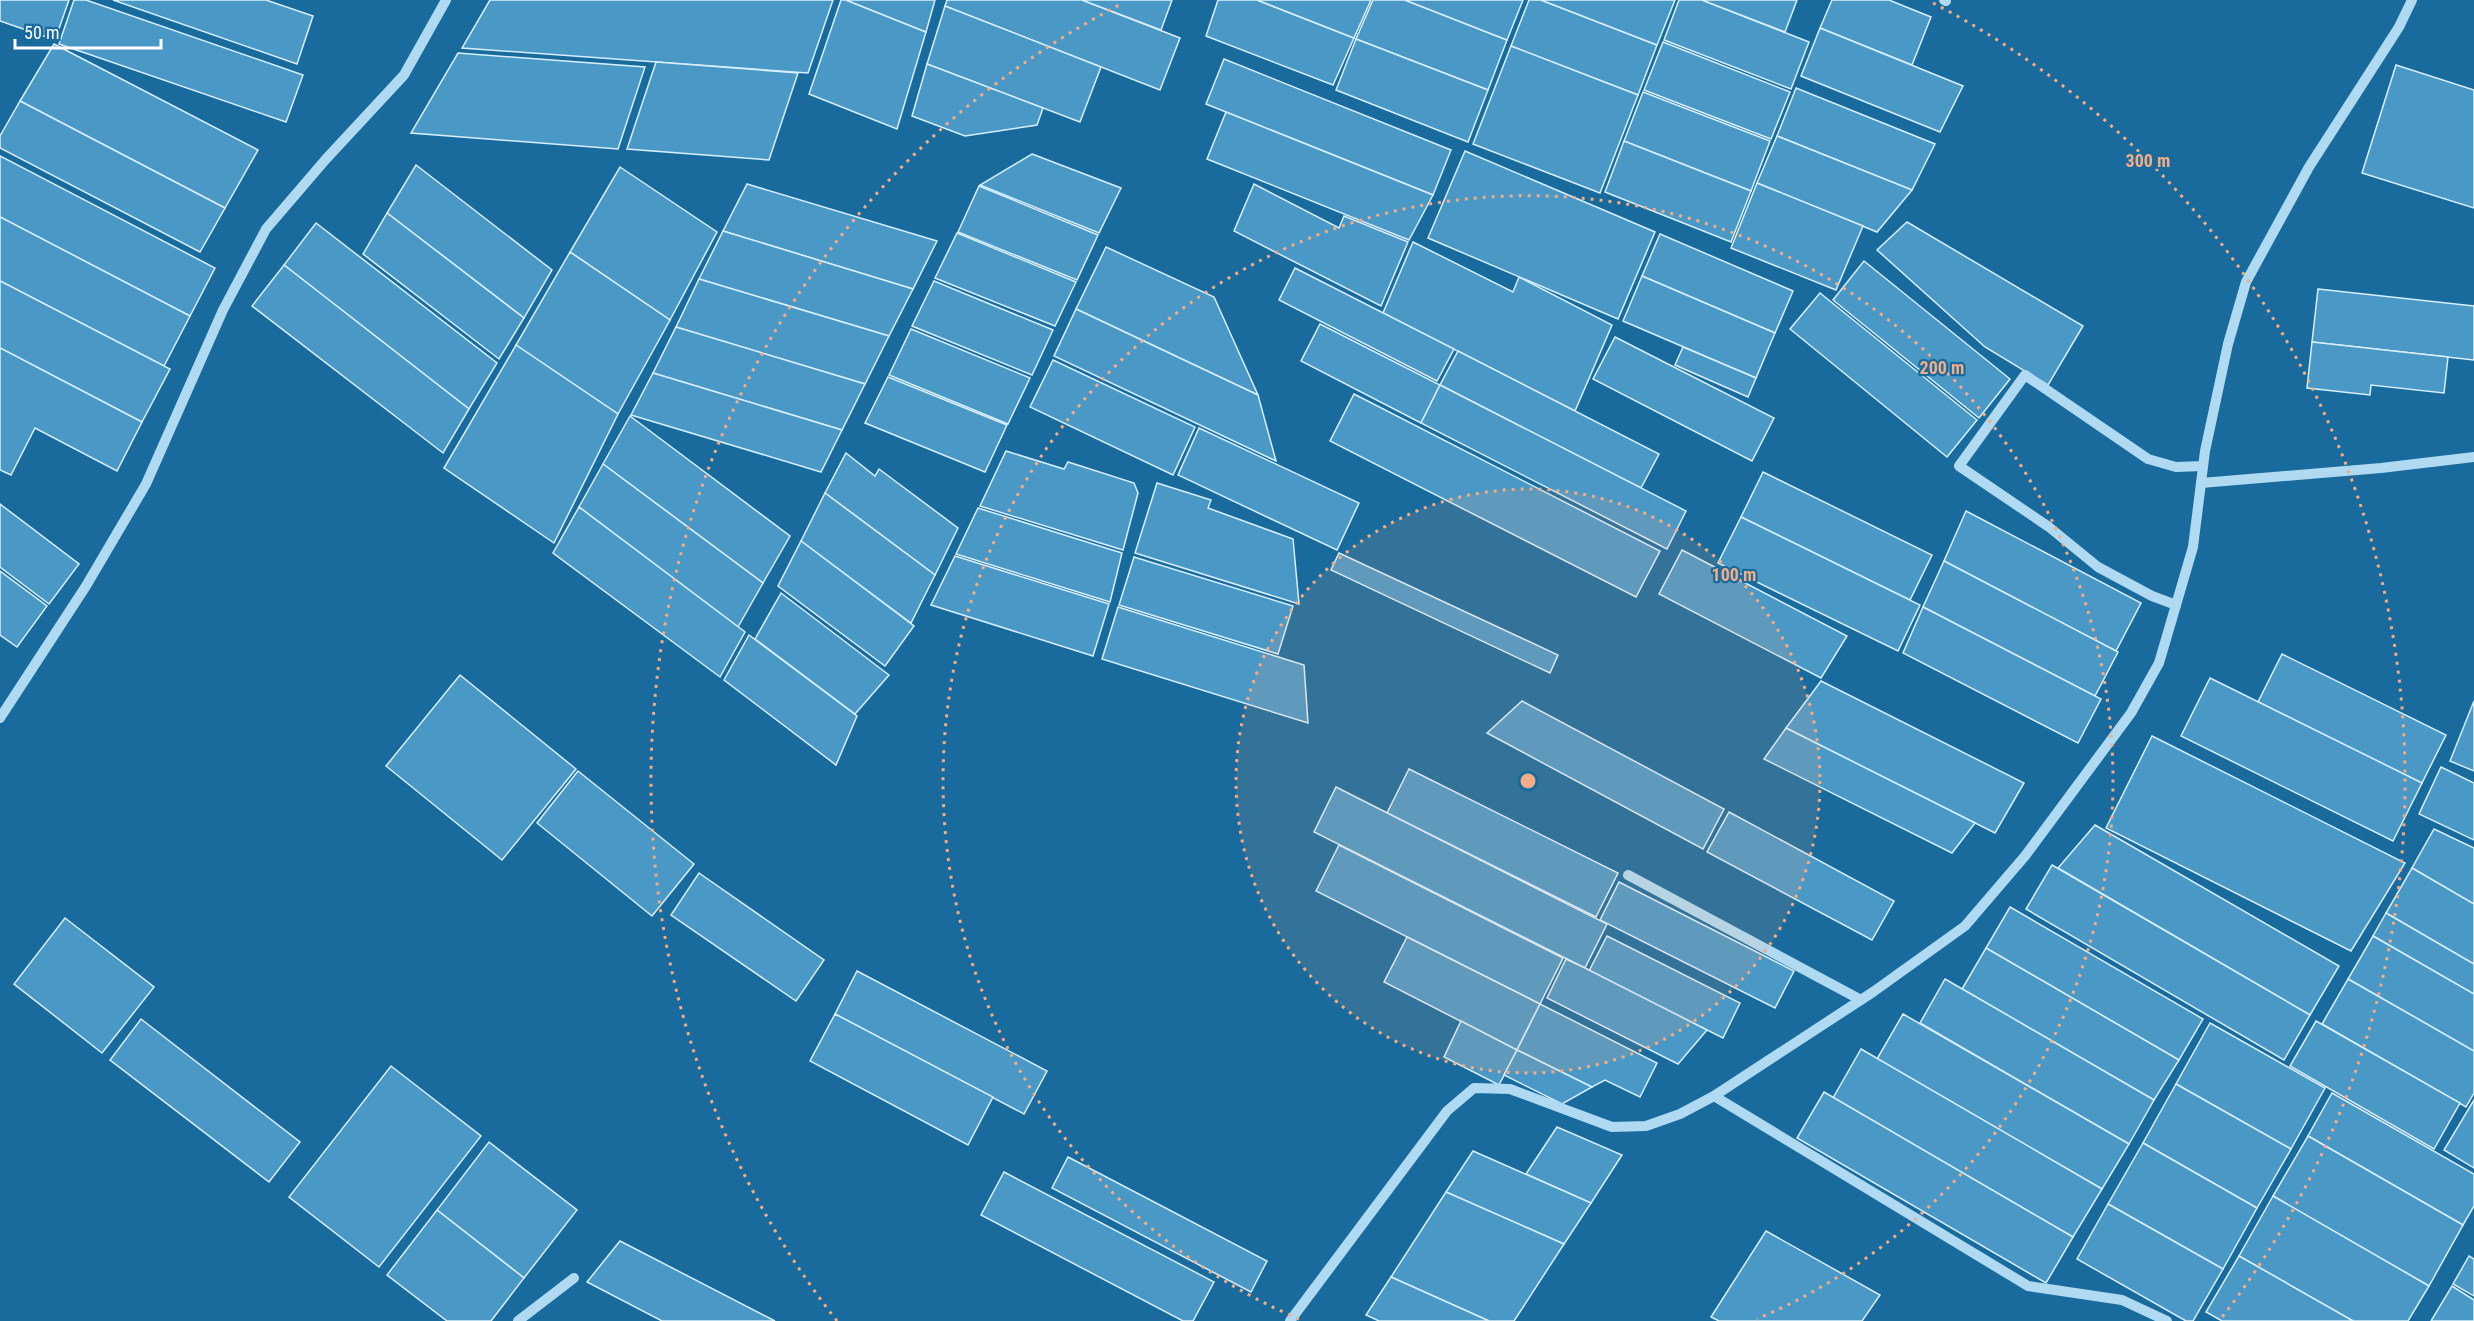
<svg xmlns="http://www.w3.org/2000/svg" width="2474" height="1321" font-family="'Roboto Condensed',sans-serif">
<rect width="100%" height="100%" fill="#186b9c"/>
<g fill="#4a98c5" stroke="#d7effc" stroke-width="1.5">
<path d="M0,0H69L55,40L0,21Z"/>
<path d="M74,0H86L303,75L286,122L59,44Z"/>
<path d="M113,0H266L313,16L297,64Z"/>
<path d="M490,0H833L808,73L462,48Z"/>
<path d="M841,0H846L926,32L897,129L809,94Z"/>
<path d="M846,0H935L926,32Z"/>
<path d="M947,0H1082L1180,38L1160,90L945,6Z"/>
<path d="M1082,0H1172L1161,30Z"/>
<path d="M1218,0H1257L1354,38L1333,85L1206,36Z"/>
<path d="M1257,0H1371L1354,38Z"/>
<path d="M1373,0H1405L1507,40L1488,90L1356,39Z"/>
<path d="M1405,0H1523L1507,40Z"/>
<path d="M1529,0H1541L1657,45L1638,95L1511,46Z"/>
<path d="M1541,0H1675L1657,45Z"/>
<path d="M1679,0H1702L1809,42L1791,89L1664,40Z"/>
<path d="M1702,0H1797L1785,32Z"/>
<path d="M1832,0H1889L1931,17L1912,65L1820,28Z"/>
<path d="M945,6L1101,67L1080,122L927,64Z"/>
<path d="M1820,28L1963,86L1940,132L1801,76Z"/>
<path d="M1356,39L1488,90L1468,142L1336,90Z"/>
<path d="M1663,42L1790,92L1771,139L1644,90Z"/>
<path d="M54,44L258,150L225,208L20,101Z"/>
<path d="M1511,46L1638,95L1600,193L1473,144Z"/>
<path d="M458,53L645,67L618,149L411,133Z"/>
<path d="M1224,59L1451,150L1433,195L1206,104Z"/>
<path d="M656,62L798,73L769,160L627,149Z"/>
<path d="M927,64L1043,108L1037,125L965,136L912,116Z"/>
<path d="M2396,65L2474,90V208L2362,173Z"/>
<path d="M1796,88L1935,144L1912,190L1777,136Z"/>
<path d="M1643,92L1770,141L1751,191L1624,141Z"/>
<path d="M20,101L225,208L200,252L0,148V136Z"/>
<path d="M1226,112L1433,195L1409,240L1207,159Z"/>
<path d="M1777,136L1912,190L1877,232L1757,183Z"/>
<path d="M1624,141L1751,191L1731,242L1605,192Z"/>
<path d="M1465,151L1655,232L1618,319L1428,238Z"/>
<path d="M1032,154L1121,188L1099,233L980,185Z"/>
<path d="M0,156L215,268L190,316L0,217Z"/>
<path d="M416,165L552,270L524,318L387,213Z"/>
<path d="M620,167L717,232L670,320L570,252Z"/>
<path d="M1757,183L1863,226L1836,290L1731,248Z"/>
<path d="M747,184L937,241L913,289L723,231Z"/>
<path d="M1254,184L1339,228L1344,216L1408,242L1381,306L1234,231Z"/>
<path d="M979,186L1098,235L1077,280L958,232Z"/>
<path d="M387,213L524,318L499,359L363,254Z"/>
<path d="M0,217L190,316L164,366L0,281Z"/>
<path d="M1907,222L2083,326L2048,385L1985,347L1877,250Z"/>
<path d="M316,223L497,363L469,409L284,265Z"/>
<path d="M723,231L913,289L889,336L699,279Z"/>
<path d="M957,233L1076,282L1055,326L935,278Z"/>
<path d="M1660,234L1793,291L1775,333L1642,276Z"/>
<path d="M1413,242L1513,292L1519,277L1612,325L1575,411L1383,313Z"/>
<path d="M1106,247L1214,297L1258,395L1076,309Z"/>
<path d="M570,252L670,320L618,414L516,345Z"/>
<path d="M1864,261L2010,379L1979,418L1833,300Z"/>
<path d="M284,265L469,409L443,453L252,306Z"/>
<path d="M1295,268L1454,349L1437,381L1279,300Z"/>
<path d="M1642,276L1775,333L1756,378L1623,321Z"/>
<path d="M699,279L889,336L865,384L676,327Z"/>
<path d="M0,281L170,369L142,422L0,348Z"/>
<path d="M934,281L1053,330L1032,375L912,326Z"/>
<path d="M2318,289L2474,306V360L2312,342Z"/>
<path d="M1820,293L1977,420L1947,457L1790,329Z"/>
<path d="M1076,309L1258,395L1276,461L1054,356Z"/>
<path d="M1320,324L1440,385L1421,423L1301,361Z"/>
<path d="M676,327L865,384L842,430L653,373Z"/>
<path d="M911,329L1030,378L1008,424L889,375Z"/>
<path d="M1615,337L1774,418L1752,461L1593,379Z"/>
<path d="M2312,342L2448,357L2444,393L2371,385L2370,395L2307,388Z"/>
<path d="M516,345L618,414L554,543L444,468Z"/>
<path d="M1683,347L1756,378L1748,397L1675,365Z"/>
<path d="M0,348L142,422L117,471L35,428L11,475L0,470Z"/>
<path d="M1458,351L1659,454L1641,488L1440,385Z"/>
<path d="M1053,360L1195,427L1173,475L1030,407Z"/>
<path d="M653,373L842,430L821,472L631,415Z"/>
<path d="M888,377L1007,425L985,472L865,423Z"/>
<path d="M1440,385L1686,511L1667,549L1421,423Z"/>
<path d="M1354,394L1660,551L1636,597L1330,441Z"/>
<path d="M630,416L790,536L763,583L603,464Z"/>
<path d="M1199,428L1359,503L1337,550L1178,475Z"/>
<path d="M1006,451L1064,469L1068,462L1134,483L1138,493L1123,550L980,506Z"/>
<path d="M846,453L875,476L879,469L958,528L935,575L825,493Z"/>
<path d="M603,464L763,583L738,627L579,507Z"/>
<path d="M1763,472L1932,555L1910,600L1741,517Z"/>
<path d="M1157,483L1211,500L1208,508L1293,539L1299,604L1135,553Z"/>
<path d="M825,493L935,575L911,623L801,541Z"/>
<path d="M0,504L79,564L49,604L0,567Z"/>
<path d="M579,507L745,632L720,677L553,553Z"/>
<path d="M978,508L1122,553L1110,602L956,554Z"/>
<path d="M1966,511L2141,603L2116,651L1944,561Z"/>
<path d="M1741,517L1920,605L1898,651L1718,563Z"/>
<path d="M801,541L914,626L885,666L778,586Z"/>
<path d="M1682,550L1847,636L1821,678L1659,594Z"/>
<path d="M1339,553L1558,655L1550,673L1331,570Z"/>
<path d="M955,556L1109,604L1093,656L931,605Z"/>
<path d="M1134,557L1293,606L1278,654L1119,605Z"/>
<path d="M1944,561L2118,652L2095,696L1923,607Z"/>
<path d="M0,571L47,606L17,647L0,635Z"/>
<path d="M781,593L889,675L855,714L755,639Z"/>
<path d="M1118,607L1304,665L1308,723L1102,659Z"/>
<path d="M1923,607L2101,699L2078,743L1903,653Z"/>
<path d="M749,635L857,716L836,765L724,680Z"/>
<path d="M2282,654L2446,735L2422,783L2258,702Z"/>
<path d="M460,675L576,769L502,860L386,766Z"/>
<path d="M2210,678L2422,783L2393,841L2181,736Z"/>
<path d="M1821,681L2024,783L1995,833L1786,728Z"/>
<path d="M1522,701L1724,809L1703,849L1487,733Z"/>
<path d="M2474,701V771L2450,761Z"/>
<path d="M1786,728L1975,823L1952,853L1764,759Z"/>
<path d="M2152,736L2405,863L2351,951L2106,828Z"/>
<path d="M2441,767L2474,783V840L2419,814Z"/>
<path d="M1409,769L1618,873L1596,917L1387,813Z"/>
<path d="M578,771L694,864L652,916L537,823Z"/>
<path d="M1336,787L1607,924L1585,968L1314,832Z"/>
<path d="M1729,812L1894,901L1872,940L1707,852Z"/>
<path d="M2095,825L2339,966L2310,1015L2058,868Z"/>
<path d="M2434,829L2474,848V904L2412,868Z"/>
<path d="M1339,845L1563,958L1540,1004L1316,891Z"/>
<path d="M2052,865L2310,1015L2284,1060L2026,909Z"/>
<path d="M2412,868L2474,904V964L2386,913Z"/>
<path d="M699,873L824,960L796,1001L671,915Z"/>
<path d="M1619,882L1794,971L1775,1008L1600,920Z"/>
<path d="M2010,907L2203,1019L2179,1060L1986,948Z"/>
<path d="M2386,913L2474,964V994L2373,936Z"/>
<path d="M65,918L154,987L102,1053L14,984Z"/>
<path d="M1607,936L1740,1003L1723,1038L1589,971Z"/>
<path d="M2373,936L2474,994V1051L2348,979Z"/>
<path d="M1407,937L1540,1004L1517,1050L1384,982Z"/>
<path d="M1986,948L2179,1060L2154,1100L1962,989Z"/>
<path d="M1566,959L1585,968L1707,1030L1678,1064L1547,998Z"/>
<path d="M857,971L1047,1071L1024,1114L835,1014Z"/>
<path d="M1945,979L2154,1100L2129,1144L1920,1023Z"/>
<path d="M2348,979L2474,1051V1093L2466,1107L2322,1024Z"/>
<path d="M1540,1004L1657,1063L1640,1097L1605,1080L1592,1087L1517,1050Z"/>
<path d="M835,1014L993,1097L968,1145L810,1061Z"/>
<path d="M1903,1014L2129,1144L2102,1189L1877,1059Z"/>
<path d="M141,1019L300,1142L269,1182L110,1060Z"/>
<path d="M1461,1021L1517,1050L1499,1085L1444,1057Z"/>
<path d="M2316,1021L2460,1103L2434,1149L2290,1066Z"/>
<path d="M2210,1023L2325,1088L2291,1149L2176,1084Z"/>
<path d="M1861,1049L2102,1189L2073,1237L1833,1098Z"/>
<path d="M1517,1050L1592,1087L1562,1104L1504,1075Z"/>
<path d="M391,1066L481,1136L379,1267L289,1197Z"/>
<path d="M2176,1084L2291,1149L2257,1208L2143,1143Z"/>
<path d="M1824,1092L2073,1237L2046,1283L1797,1138Z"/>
<path d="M2332,1093L2474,1174V1206L2463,1225L2308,1136Z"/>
<path d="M2474,1100V1168L2444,1150Z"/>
<path d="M1557,1127L1622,1155L1591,1203L1526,1174Z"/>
<path d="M2308,1136L2463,1225L2429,1286L2273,1196Z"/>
<path d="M489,1142L577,1210L524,1278L437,1210Z"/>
<path d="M2143,1143L2257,1208L2223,1269L2108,1204Z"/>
<path d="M1473,1151L1591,1203L1564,1244L1446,1192Z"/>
<path d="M1068,1157L1267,1261L1251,1292L1052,1188Z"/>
<path d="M1004,1172L1214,1282L1193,1321H1183L981,1215Z"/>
<path d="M1446,1192L1564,1244L1514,1321H1489L1391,1277Z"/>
<path d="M2273,1196L2429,1286L2408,1321H2353L2239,1256Z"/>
<path d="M2108,1204L2223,1269L2193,1321H2186L2077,1259Z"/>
<path d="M437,1210L524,1278L491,1321H447L387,1275Z"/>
<path d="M1766,1231L1880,1295L1862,1321H1719L1711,1317Z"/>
<path d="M620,1241L775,1321H662L587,1282Z"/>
<path d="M2239,1256L2353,1321H2222L2206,1312Z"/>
<path d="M2469,1256L2474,1259V1296L2453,1284Z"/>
<path d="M1391,1277L1489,1321H1379L1366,1315Z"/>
<path d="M2452,1286L2474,1300V1321H2431Z"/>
</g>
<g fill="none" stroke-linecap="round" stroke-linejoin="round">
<g stroke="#afdaf2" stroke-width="10">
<path d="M1944,0L1946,1"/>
<path d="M2201,483L2381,468L2474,457"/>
<path d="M2176,605L2152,596L2098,567L2049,527L1959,466L2025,375L2148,459L2176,467L2203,466"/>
<path d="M0,718L86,586L146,484L223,310L266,229L326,159L404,75L446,0"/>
<path d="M1628,875L1861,1000"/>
<path d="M1714,1096L2028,1286L2122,1300L2167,1321"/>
<path d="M518,1321L574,1278"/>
<path d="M1290,1321L1447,1111L1474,1088L1510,1089L1612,1127L1646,1126L1680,1114L1714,1096L1873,992L1965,926L2025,856L2131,713L2159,663L2193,547L2205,451L2228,344L2246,282L2309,167L2399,27L2412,0"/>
</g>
</g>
<circle cx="1528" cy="781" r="292" fill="#f4ac86" fill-opacity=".12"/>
<g fill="none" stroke="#f4ac86" stroke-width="3" stroke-dasharray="3 6">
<circle cx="1528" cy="781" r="292"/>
<path d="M1299 1319A585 585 0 1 1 1757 1319"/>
<path d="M837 1321A877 877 0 0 1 1123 3M1933 3A877 877 0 0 1 2219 1321"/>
</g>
<circle cx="1528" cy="781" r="9" fill="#f4ac86" stroke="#186b9c" stroke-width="3"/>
<g font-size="18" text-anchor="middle" font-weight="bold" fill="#f4ac86" stroke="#186b9c" stroke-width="4.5" stroke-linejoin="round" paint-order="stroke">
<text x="2148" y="167">300 m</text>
<text x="1942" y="374">200 m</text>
<text x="1734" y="581">100 m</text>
</g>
<path d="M15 39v9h146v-9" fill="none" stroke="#ffffff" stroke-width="3"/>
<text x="24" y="39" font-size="18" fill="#ffffff" stroke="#186b9c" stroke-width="4.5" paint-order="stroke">50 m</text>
</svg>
